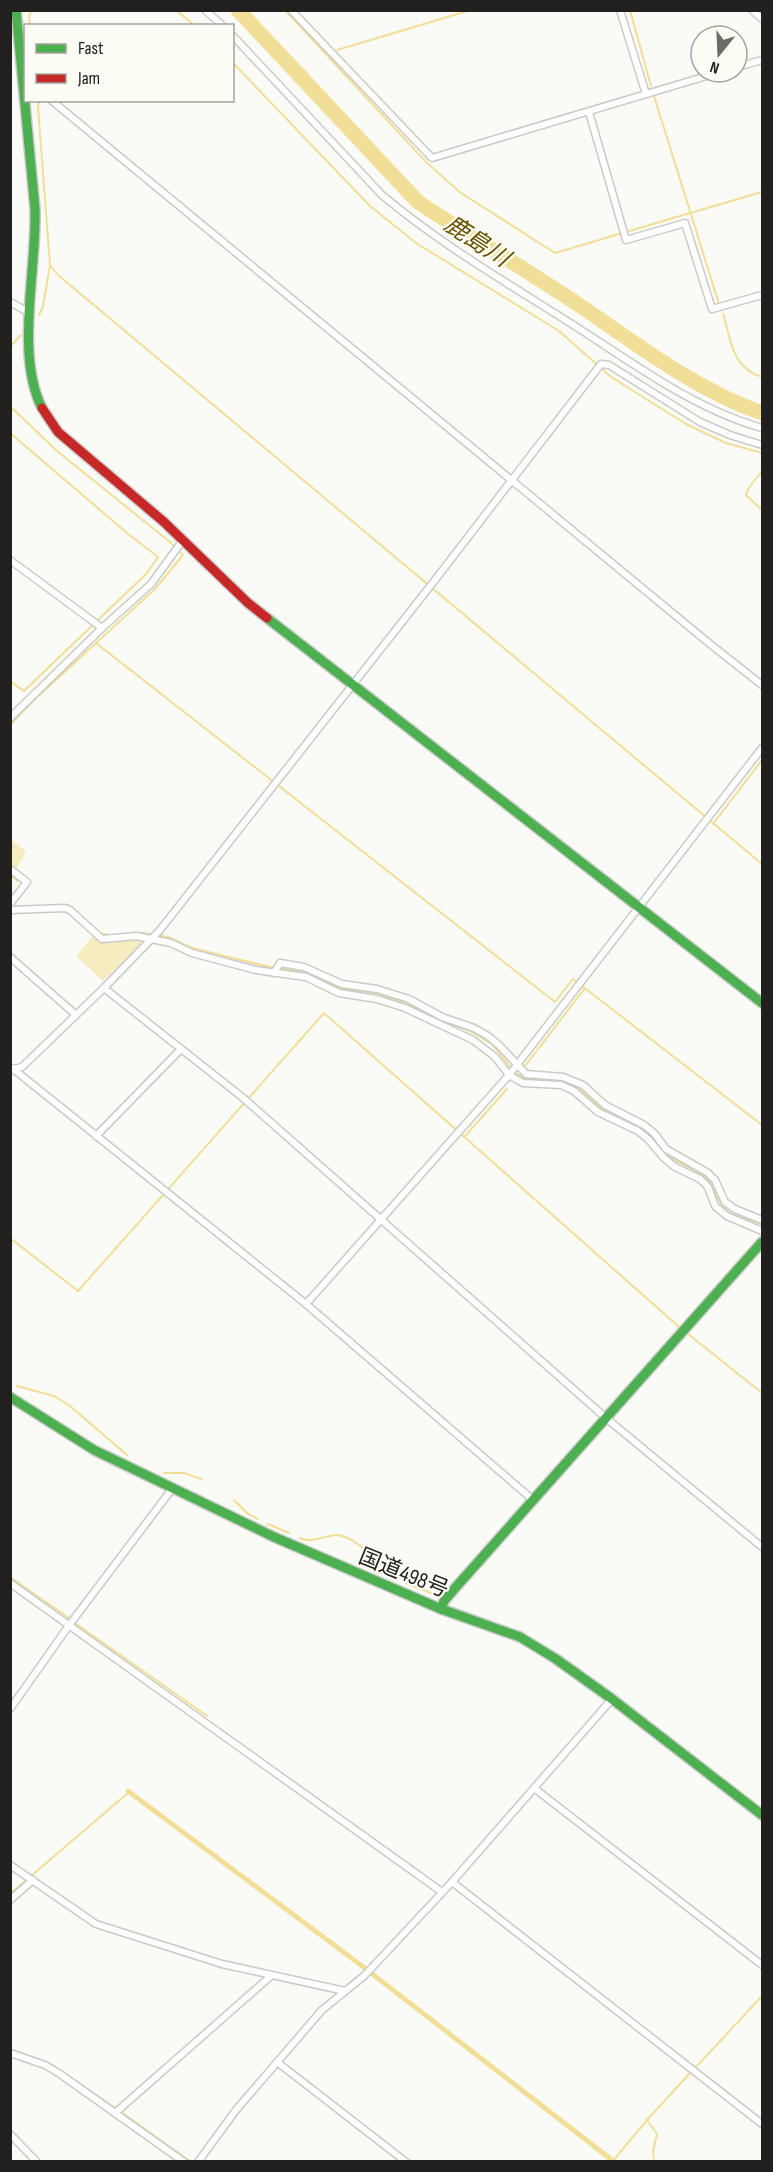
<svg xmlns="http://www.w3.org/2000/svg" width="773" height="2172" font-family="'Sofia Sans Condensed','Noto Sans JP',sans-serif">
<rect width="100%" height="100%" fill="#fafaf6"/>
<g fill="#f7ecbf">
<path d="M11,839L26,852L16,869L11,865Z"/>
<path d="M93,936L104,943L137,940L142,943L103,981L76,956Z"/>
</g>
<path fill="#f1df97" d="M128,1788L366,1966L616,2160L609,2161L362,1969L125,1792Z"/>
<g fill="none" stroke-linecap="round" stroke-linejoin="round">
<g stroke="#f1df97" stroke-width="2">
<path d="M176,10L195,26"/>
<path d="M285,10L427,163L461,193L555,253L619,234"/>
<path d="M630,10L651,86"/>
<path d="M30,26L29,16L32,10"/>
<path d="M337,50L471,10"/>
<path d="M232,62L370,206L416,243L559,331L611,377L686,424L726,443L762,453"/>
<path d="M654,96L719,304"/>
<path d="M40,100L38,107L50,265L58,275L762,864"/>
<path d="M629,231L762,192"/>
<path d="M723,314C732,342 731,367 762,377"/>
<path d="M39,315L43,307L50,265"/>
<path d="M10,347L21,335"/>
<path d="M10,406L57,451L170,542L183,555L155,589L96,643L555,1002L573,979L762,1125"/>
<path d="M10,433L127,533L158,557L147,573L24,691L10,681"/>
<path d="M762,471L748,489L746,495L762,510"/>
<path d="M10,725L34,700L95,644"/>
<path d="M713,824L762,760"/>
<path d="M10,875L18,881"/>
<path d="M11,906H51"/>
<path d="M100,933L112,936"/>
<path d="M135,933H144L168,937L192,948L274,968"/>
<path d="M280,968L308,973L341,989L377,993L407,1004L440,1020L470,1031L492,1044L515,1073L526,1079L562,1082L579,1088L604,1111L641,1129L652,1136L667,1156L704,1175L710,1182L722,1206L731,1214L762,1224"/>
<path d="M525,1066L585,988"/>
<path d="M465,1136L507,1089"/>
<path d="M10,1238L78,1291L324,1013L678,1326"/>
<path d="M688,1334L762,1393"/>
<path d="M17,1386L54,1396L70,1406L127,1455"/>
<path d="M164,1473H184L201,1479"/>
<path d="M234,1500L248,1514L258,1519"/>
<path d="M268,1524L289,1533"/>
<path d="M300,1538C313,1544 324,1535 337,1535C354,1535 381,1565 394,1576"/>
<path d="M10,1577L69,1618"/>
<path d="M406,1583L436,1595"/>
<path d="M75,1623L207,1716"/>
<path d="M10,1894L128,1793"/>
<path d="M10,2049L51,2064L115,2108"/>
<path d="M697,2066L762,1996"/>
<path d="M121,2112L191,2162"/>
<path d="M647,2120L657,2134L653,2151L654,2162"/>
<path d="M612,2162L647,2120L690,2073"/>
</g>
<path stroke="#f1df97" stroke-width="15" d="M238,10L418,202C469,236 522,267 573,301C633,341 693,389 762,413"/>
<g stroke="#cacac7" stroke-width="9">
<g id="street">
<path d="M205,10L223,26"/>
<path d="M291,10L432,158L720,72"/>
<path d="M620,10L646,94"/>
<path d="M752,10L762,19"/>
<path d="M232,35L382,195C439,243 504,281 567,321C629,360 691,408 762,428"/>
<path d="M737,67L762,60"/>
<path d="M51,100L710,644L762,685"/>
<path d="M589,112L626,240L685,223L712,309L762,295"/>
<path d="M10,302L30,313"/>
<path d="M10,560L102,628"/>
<path d="M10,718L102,628L151,584L183,540"/>
<path d="M10,869L27,882L10,904"/>
<path d="M10,910L65,908L70,910L102,939L136,936L171,943L192,953L256,970L306,977L339,993L377,999L405,1008L473,1040L495,1057L509,1075L523,1083L561,1085L574,1091L598,1112L638,1131L648,1139L664,1158L675,1167L700,1179L708,1187L715,1206L727,1216L762,1231"/>
<path d="M10,957L76,1015"/>
<path d="M274,973L280,963L304,967L342,984L377,989L409,999L442,1017L474,1028L488,1036L499,1045L526,1074L563,1077L583,1085L605,1105L644,1125L654,1133L666,1149L708,1173L715,1180L725,1202L735,1209L762,1220"/>
<path d="M104,988L242,1097L606,1418L762,1547"/>
<path d="M12,1068L306,1304L533,1500"/>
<path d="M10,1070L22,1067L104,988L160,930L435,580L601,364L609,365L700,422L730,435L762,445"/>
<path d="M96,1136L181,1049"/>
<path d="M306,1304L509,1075L762,748"/>
<path d="M10,1583L442,1892"/>
<path d="M10,1709L70,1624L172,1489"/>
<path d="M534,1788L762,1965"/>
<path d="M10,1865L96,1924L222,1964L345,1991"/>
<path d="M452,1882L762,2124"/>
<path d="M10,1900L33,1880"/>
<path d="M10,2053L45,2065L60,2074L184,2162"/>
<path d="M277,2062L406,2162"/>
<path d="M115,2113L272,1975"/>
<path d="M10,2134L37,2162"/>
<path d="M198,2162L236,2110L322,2010L364,1976L452,1882L612,1699"/>
</g>
</g>
<g stroke="#cacac7" stroke-width="12">
<g id="fast">
<path d="M16,10L35,209C37,269 15,355 42,408"/>
<path d="M267,618L762,1003"/>
<path d="M10,1397L94,1450L274,1537L441,1609L520,1637L556,1659L612,1699L762,1815"/>
<path d="M441,1609L444,1601L456,1587L762,1242"/>
</g>
</g>
<g stroke="#cacac7" stroke-width="12">
<path id="jam" d="M42,408L58,432L164,522L248,603L267,618"/>
</g>
<use href="#street" stroke="#fefefe" stroke-width="6"/>
<use href="#fast" stroke="#4caf50" stroke-width="9"/>
<use href="#jam" stroke="#c62828" stroke-width="9"/>
</g>
<g text-anchor="middle" stroke-width="4.5" stroke-linejoin="round" paint-order="stroke">
<g font-size="22" fill="#21201e" stroke="#fcfbf4">
<text transform="translate(404 1572) rotate(22)" y="8">国道498号</text>
</g>
<g font-size="24" font-style="italic" fill="#645300" stroke="#fcfbf4">
<text transform="translate(477 241) rotate(33)" y="8">鹿島川</text>
</g>
</g>
<rect width="773" height="2172" fill="none" stroke="#21201e" stroke-width="24"/>
<rect x="24" y="24" width="210" height="78" fill="#fcfbf4" stroke="#a4a39e" stroke-width="1.5"/>
<rect x="36" y="44" width="30" height="9" fill="#4caf50" stroke="#a4a39e" stroke-width="1.5"/>
<text x="78" y="54" font-size="18" fill="#21201e">Fast</text>
<rect x="36" y="74" width="30" height="9" fill="#c62828" stroke="#a4a39e" stroke-width="1.5"/>
<text x="78" y="84" font-size="18" fill="#21201e">Jam</text>
<g transform="translate(719 54) rotate(198)"><circle r="28" fill="#fcfbf4" stroke="#a4a39e" stroke-width="1.5"/>
<path d="M0-4.5L10 22L0 15L-10 22Z" fill="#6d6c6a"/>
<text y="-9" font-size="16" font-weight="bold" text-anchor="middle" fill="#21201e">N</text>
</g>
</svg>
